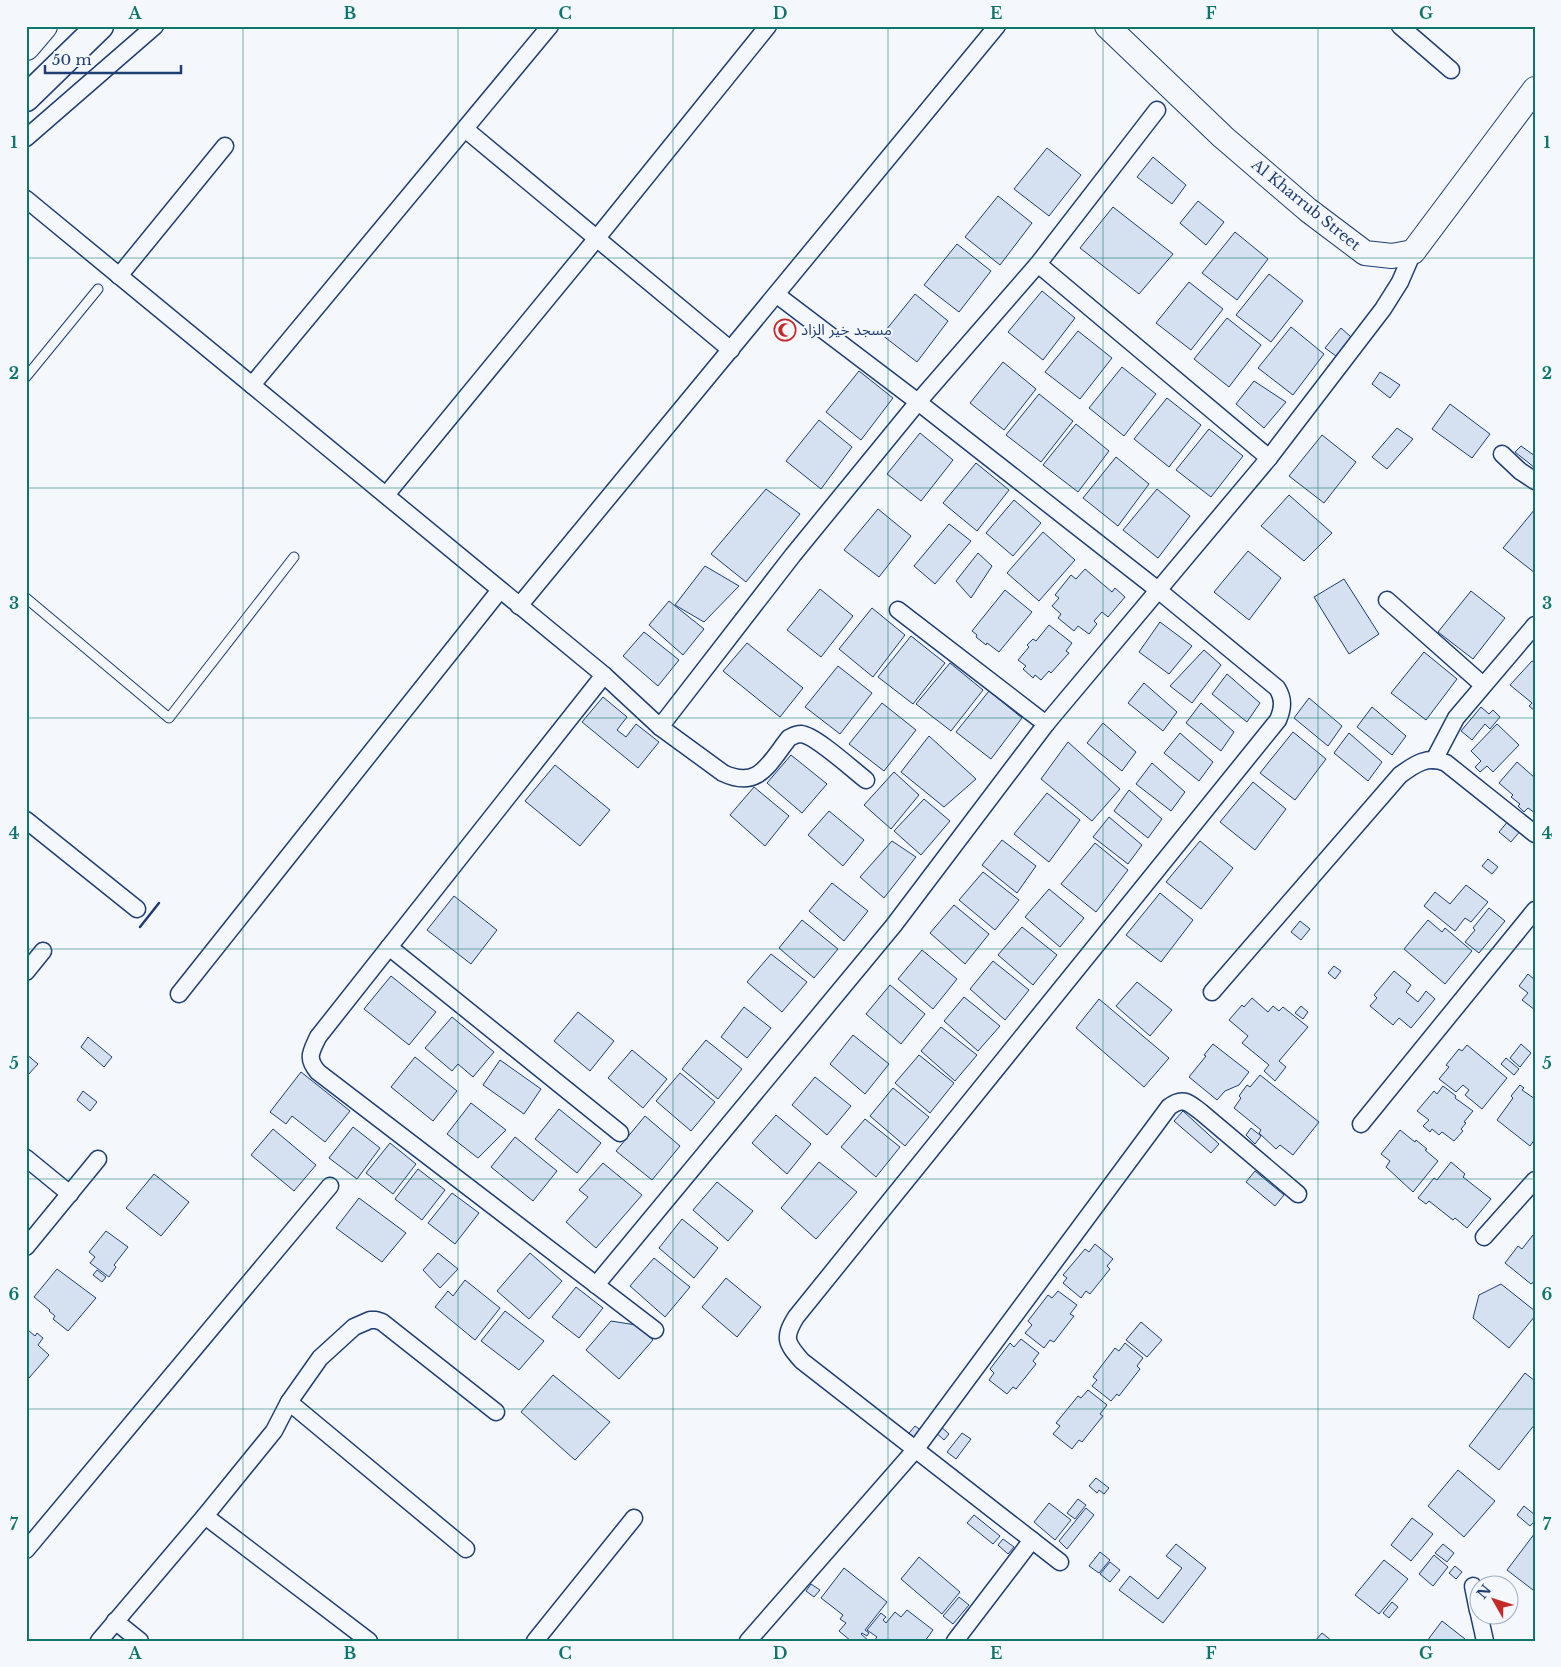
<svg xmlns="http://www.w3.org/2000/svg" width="1561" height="1667" font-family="'Libre Baskerville','Noto Sans Arabic',serif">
<rect width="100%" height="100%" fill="#f4f7fb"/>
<g fill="#d5e0f0" stroke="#1d3f73">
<path d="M1047,148L1081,175L1049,216L1014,189Z"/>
<path d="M1153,157L1186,185L1172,204L1137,177Z"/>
<path d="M998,196L1032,223L1000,265L965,237Z"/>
<path d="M1198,201L1224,222L1206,245L1180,223Z"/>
<path d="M1113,207L1173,254L1139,294L1080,248Z"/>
<path d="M1235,232L1268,259L1237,300L1202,273Z"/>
<path d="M957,244L991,271L959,312L924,285Z"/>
<path d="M1269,274L1303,301L1271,342L1236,315Z"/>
<path d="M1189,282L1223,309L1191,350L1156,323Z"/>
<path d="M1042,291L1075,318L1043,360L1008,332Z"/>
<path d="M915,294L948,321L917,362L882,335Z"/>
<path d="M1227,318L1261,345L1229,387L1194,359Z"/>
<path d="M1291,327L1324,354L1293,395L1258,368Z"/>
<path d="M1341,328L1351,337L1336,356L1325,348Z"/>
<path d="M1078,331L1112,358L1080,399L1045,372Z"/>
<path d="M1003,362L1036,389L1004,430L970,403Z"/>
<path d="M1122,367L1156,394L1124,436L1089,408Z"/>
<path d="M859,371L893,398L861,440L826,412Z"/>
<path d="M1380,372L1400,385L1390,398L1372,384Z"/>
<path d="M1254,381L1286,402L1264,428L1236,404Z"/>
<path d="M1039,394L1073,421L1041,462L1006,435Z"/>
<path d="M1167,398L1201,425L1169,467L1134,439Z"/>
<path d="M1450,404L1490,434L1472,458L1432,429Z"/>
<path d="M819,420L852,447L821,489L786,461Z"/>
<path d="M1076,424L1109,451L1078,492L1043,465Z"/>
<path d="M1397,428L1413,439L1387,469L1372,457Z"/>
<path d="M1209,429L1243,456L1211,497L1176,470Z"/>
<path d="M920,433L953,460L921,501L887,474Z"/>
<path d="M1322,435L1356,462L1324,503L1289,476Z"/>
<path d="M1521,446L1535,456V468L1515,452Z"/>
<path d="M1116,457L1149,484L1118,526L1083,498Z"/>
<path d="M976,463L1009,490L977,531L943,503Z"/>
<path d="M766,489L800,514L746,582L711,554Z"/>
<path d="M1157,489L1190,516L1158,558L1123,530Z"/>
<path d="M1289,495L1332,533L1304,561L1261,526Z"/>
<path d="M1014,500L1041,523L1013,556L986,533Z"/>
<path d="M878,509L911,536L879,577L844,550Z"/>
<path d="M1535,509V573L1503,548Z"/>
<path d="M949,524L971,541L935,584L914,566Z"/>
<path d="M1043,532L1075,560L1039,601L1007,573Z"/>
<path d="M1248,551L1281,578L1249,620L1214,592Z"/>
<path d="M978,553L992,566L971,598L956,581Z"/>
<path d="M705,566L739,586L704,622L675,605Z"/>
<path d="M1085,569L1112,592L1115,588L1125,597L1108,617L1102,612L1094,621L1097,624L1089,634L1078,626L1074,631L1058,618L1061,614L1052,606L1059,598L1055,595L1071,575L1076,579Z"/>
<path d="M1344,579L1379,634L1349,654L1314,597Z"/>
<path d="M820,589L853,616L821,657L787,630Z"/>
<path d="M1005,590L1032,612L999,652L987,643L986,645L976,637L977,635L972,631Z"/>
<path d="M1471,591L1505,618L1473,659L1438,632Z"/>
<path d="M669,601L704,629L683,655L649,625Z"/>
<path d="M872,608L905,635L873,677L839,649Z"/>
<path d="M1160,622L1192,646L1169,674L1139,652Z"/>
<path d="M1049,625L1072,643L1066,651L1069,653L1051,673L1049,671L1041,680L1035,675L1033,678L1023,669L1026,666L1018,660L1029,647L1027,645L1033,639L1036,641Z"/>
<path d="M644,632L679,660L658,686L623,656Z"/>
<path d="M911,636L945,663L913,704L878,677Z"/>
<path d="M747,643L803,688L780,717L723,671Z"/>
<path d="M1204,650L1221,665L1192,703L1170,686Z"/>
<path d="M1424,652L1457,679L1426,720L1391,693Z"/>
<path d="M1532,661L1535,663V711L1529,706L1532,703L1510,685Z"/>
<path d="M950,663L983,690L951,731L916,704Z"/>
<path d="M838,666L872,693L840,734L805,707Z"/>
<path d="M1227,674L1260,703L1247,722L1212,694Z"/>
<path d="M1144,683L1177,712L1163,731L1128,703Z"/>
<path d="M989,691L1022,718L991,759L956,732Z"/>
<path d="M603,697L627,717L617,730L626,737L636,724L659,742L638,768L582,722Z"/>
<path d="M1309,698L1342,726L1328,746L1294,718Z"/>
<path d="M882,703L916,730L884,771L849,744Z"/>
<path d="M1201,703L1234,732L1221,751L1186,723Z"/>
<path d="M1372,707L1406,736L1392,755L1357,727Z"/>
<path d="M1481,707L1489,714L1493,710L1500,717L1490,729L1485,724L1472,740L1461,731Z"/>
<path d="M1103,723L1136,752L1122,771L1087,743Z"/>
<path d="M1497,724L1519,745L1493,772L1487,766L1480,772L1475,767L1481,761L1471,751Z"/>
<path d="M1293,732L1326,759L1295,800L1260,773Z"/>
<path d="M1180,733L1213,762L1199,781L1164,753Z"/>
<path d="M1349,733L1382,762L1368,781L1334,753Z"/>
<path d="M929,736L976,779L944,807L901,772Z"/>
<path d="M1068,742L1120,789L1092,821L1041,779Z"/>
<path d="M791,755L827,784L802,813L767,783Z"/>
<path d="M1517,762L1535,778V813L1528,808L1524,812L1518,806L1520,804L1511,797L1513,795L1499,783Z"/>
<path d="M1152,763L1185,792L1171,811L1136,784Z"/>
<path d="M555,765L610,810L580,846L525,801Z"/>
<path d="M894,772L919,795L891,829L864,805Z"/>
<path d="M1253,782L1286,809L1255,850L1220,822Z"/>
<path d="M754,787L789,816L765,846L730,815Z"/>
<path d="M1129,790L1162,819L1148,838L1114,811Z"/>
<path d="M1047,793L1080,820L1049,862L1014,834Z"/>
<path d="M924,799L950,821L921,855L894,831Z"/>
<path d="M829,811L864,840L843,866L808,835Z"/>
<path d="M1109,817L1142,845L1128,864L1093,837Z"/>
<path d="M1509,820L1521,830L1511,842L1499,832Z"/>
<path d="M1002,840L1036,866L1017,893L982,865Z"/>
<path d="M892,841L916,857L884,898L860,877Z"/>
<path d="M1200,841L1233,868L1201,909L1166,882Z"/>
<path d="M1095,843L1128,870L1096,912L1061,884Z"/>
<path d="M1488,859L1498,867L1492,874L1482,866Z"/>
<path d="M983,872L1019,900L995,930L959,900Z"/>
<path d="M832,883L868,911L844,941L809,911Z"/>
<path d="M1466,885L1488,902L1471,922L1465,918L1455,931L1424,906L1435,892L1450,904Z"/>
<path d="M1049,889L1084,918L1060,947L1025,917Z"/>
<path d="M1160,893L1193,920L1161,962L1126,935Z"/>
<path d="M454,896L497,930L471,964L427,930Z"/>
<path d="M954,905L989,934L965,964L930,933Z"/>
<path d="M1489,908L1505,921L1479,953L1465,942L1475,930L1473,928Z"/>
<path d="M802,920L838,949L814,978L779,948Z"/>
<path d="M1428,920L1442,932L1445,928L1472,951L1445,984L1404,949Z"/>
<path d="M1300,921L1310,929L1301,940L1291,932Z"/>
<path d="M1022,927L1057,955L1033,985L998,955Z"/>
<path d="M922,950L957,979L933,1009L898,979Z"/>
<path d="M771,954L807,982L782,1012L747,982Z"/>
<path d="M993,961L1029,990L1005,1020L970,989Z"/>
<path d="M1334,966L1341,971L1335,979L1328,973Z"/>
<path d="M1394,971L1411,985L1406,992L1418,1002L1426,991L1435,999L1411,1028L1399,1018L1393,1025L1370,1006L1377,998L1374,995Z"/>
<path d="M1528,974L1535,980V1010L1522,1000L1528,993L1519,986Z"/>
<path d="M391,976L436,1012L409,1045L364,1009Z"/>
<path d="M1137,982L1172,1010L1150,1036L1116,1006Z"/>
<path d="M890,985L925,1014L901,1044L866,1014Z"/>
<path d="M964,997L1000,1026L978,1051L944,1021Z"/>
<path d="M1252,998L1268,1012L1273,1006L1279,1011L1283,1007L1308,1027L1279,1061L1286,1067L1275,1081L1264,1071L1269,1065L1242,1043L1248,1036L1229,1020L1242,1005L1244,1007Z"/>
<path d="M1099,999L1169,1058L1144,1087L1076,1028Z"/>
<path d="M1301,1006L1308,1012L1303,1019L1295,1013Z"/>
<path d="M744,1007L771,1028L747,1058L721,1037Z"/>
<path d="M578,1012L614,1041L590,1071L554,1041Z"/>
<path d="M452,1017L494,1052L473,1077L458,1064L452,1071L425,1048Z"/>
<path d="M941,1027L977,1055L955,1081L921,1051Z"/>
<path d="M853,1035L889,1064L865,1094L830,1064Z"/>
<path d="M88,1037L112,1057L104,1067L81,1047Z"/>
<path d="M706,1040L742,1069L718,1099L682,1069Z"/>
<path d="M1213,1044L1249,1072L1239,1085L1225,1091L1217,1100L1189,1077L1206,1056L1204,1055Z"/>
<path d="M1521,1044L1531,1053L1520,1067L1510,1058Z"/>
<path d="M1467,1045L1507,1078L1482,1109L1465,1095L1469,1090L1463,1085L1456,1092L1439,1079L1449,1067L1446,1065L1459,1049L1462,1051Z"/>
<path d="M632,1050L667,1079L643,1108L608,1078Z"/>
<path d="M26,1054L38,1064L26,1077Z"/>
<path d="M919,1055L954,1083L930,1113L895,1083Z"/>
<path d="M415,1057L457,1091L433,1121L391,1087Z"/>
<path d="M1506,1058L1519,1069L1514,1075L1501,1064Z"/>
<path d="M500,1060L541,1089L524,1114L483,1085Z"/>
<path d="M301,1072L350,1111L325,1142L292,1116L286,1124L270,1112Z"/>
<path d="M680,1073L715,1102L691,1131L656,1101Z"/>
<path d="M1260,1075L1319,1122L1293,1155L1280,1145L1276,1149L1259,1133L1261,1130L1234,1108L1241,1098L1239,1096L1247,1085L1250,1087Z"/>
<path d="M815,1077L851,1106L827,1135L792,1105Z"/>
<path d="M1520,1085L1524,1088L1522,1090L1535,1099V1139L1530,1146L1497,1120L1513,1098L1511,1096Z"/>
<path d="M1443,1086L1456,1096L1455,1098L1473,1111L1464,1122L1466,1123L1461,1129L1463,1131L1454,1141L1442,1132L1439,1135L1432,1129L1430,1132L1423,1126L1429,1120L1417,1111L1434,1091L1437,1094Z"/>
<path d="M893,1088L929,1117L905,1146L870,1116Z"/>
<path d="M83,1091L97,1102L90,1111L77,1100Z"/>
<path d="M471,1103L506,1130L478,1158L447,1134Z"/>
<path d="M559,1109L601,1143L577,1173L535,1139Z"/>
<path d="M1183,1111L1219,1144L1211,1153L1174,1121Z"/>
<path d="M776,1115L811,1144L787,1174L752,1143Z"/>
<path d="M645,1116L680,1146L652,1180L616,1151Z"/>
<path d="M865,1119L900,1147L876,1177L841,1147Z"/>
<path d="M353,1127L380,1148L357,1179L329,1158Z"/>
<path d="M1251,1128L1261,1136L1255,1144L1246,1135Z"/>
<path d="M273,1129L316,1165L294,1191L251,1155Z"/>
<path d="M1400,1130L1415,1142L1416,1140L1427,1149L1425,1150L1438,1161L1413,1192L1386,1167L1390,1161L1381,1154Z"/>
<path d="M515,1137L557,1171L533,1201L491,1167Z"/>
<path d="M390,1143L416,1164L393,1194L366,1173Z"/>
<path d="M819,1162L857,1192L816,1239L781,1208Z"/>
<path d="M1451,1162L1465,1174L1463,1177L1491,1199L1467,1228L1455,1218L1453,1220L1429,1201L1426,1204L1418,1198L1434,1178L1437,1180Z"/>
<path d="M603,1163L642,1195L596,1248L566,1222L588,1197L579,1190Z"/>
<path d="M418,1169L445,1190L422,1220L395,1199Z"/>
<path d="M1255,1171L1284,1195L1275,1206L1246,1182Z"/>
<path d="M154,1174L189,1202L161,1236L126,1208Z"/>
<path d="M717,1182L753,1211L728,1241L693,1210Z"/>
<path d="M452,1193L479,1213L455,1244L428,1223Z"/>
<path d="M359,1198L406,1233L382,1262L336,1228Z"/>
<path d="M682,1219L718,1248L694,1278L659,1248Z"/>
<path d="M106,1231L128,1247L114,1265L116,1267L109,1277L90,1263L95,1257L89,1252Z"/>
<path d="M1533,1235H1535V1281L1531,1284L1505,1263L1518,1246L1522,1249Z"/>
<path d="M1095,1244L1113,1259L1107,1266L1110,1269L1090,1294L1086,1291L1081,1298L1063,1283L1067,1278L1063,1275L1085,1249L1089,1252Z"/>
<path d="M438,1253L458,1269L440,1288L423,1270Z"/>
<path d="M530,1253L562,1281L529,1319L497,1291Z"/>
<path d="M654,1258L690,1287L665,1317L630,1286Z"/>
<path d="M57,1269L96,1298L68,1331L53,1319L55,1316L49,1311L50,1310L34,1297Z"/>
<path d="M97,1270L106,1277L102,1282L93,1275Z"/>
<path d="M726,1278L761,1307L737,1337L702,1307Z"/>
<path d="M465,1280L500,1308L475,1340L435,1307L448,1291L453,1296Z"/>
<path d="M1501,1284L1535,1311V1316L1509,1348L1473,1318L1479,1295Z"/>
<path d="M576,1287L603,1308L579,1338L552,1317Z"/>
<path d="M1058,1291L1077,1305L1070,1314L1074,1316L1054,1342L1050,1340L1044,1348L1025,1333L1032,1325L1028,1321L1048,1295L1052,1298Z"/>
<path d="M505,1311L544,1341L519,1370L481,1341Z"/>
<path d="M611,1321L636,1325L653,1340L619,1379L586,1350Z"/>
<path d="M1141,1322L1162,1340L1147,1357L1126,1340Z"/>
<path d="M28,1330L35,1336L37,1333L43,1338L38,1345L49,1355L29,1378L26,1376V1332Z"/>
<path d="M1021,1339L1039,1353L1033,1361L1036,1364L1016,1389L1013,1387L1007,1394L989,1380L994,1373L990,1369L1010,1343L1014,1347Z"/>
<path d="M1125,1343L1143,1358L1137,1366L1140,1369L1119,1396L1117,1394L1111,1401L1092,1386L1097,1380L1093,1377L1115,1348L1119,1351Z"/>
<path d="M1525,1373L1535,1381V1424L1499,1470L1469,1446Z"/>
<path d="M553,1375L610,1422L575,1460L521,1412Z"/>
<path d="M1088,1390L1107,1405L1100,1414L1103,1416L1082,1442L1079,1440L1072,1449L1053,1434L1060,1426L1056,1423L1078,1396L1081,1398Z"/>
<path d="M938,1424L949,1434L944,1440L933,1430Z"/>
<path d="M915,1426L925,1433L914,1447L904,1439Z"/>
<path d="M962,1433L971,1439L956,1459L947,1452Z"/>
<path d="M1458,1470L1495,1501L1464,1537L1428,1506Z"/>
<path d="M1096,1478L1109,1488L1104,1494L1099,1490L1097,1493L1089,1486Z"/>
<path d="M1078,1499L1086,1505L1075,1519L1067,1513Z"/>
<path d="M1049,1503L1071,1520L1055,1540L1034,1522Z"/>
<path d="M1524,1506L1535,1515V1521L1530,1526L1517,1515Z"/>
<path d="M1086,1508L1094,1515L1067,1549L1059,1541Z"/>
<path d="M974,1515L1000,1536L993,1544L967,1523Z"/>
<path d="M1412,1518L1433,1534L1411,1561L1391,1545Z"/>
<path d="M1535,1533V1588L1533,1590L1507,1570Z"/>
<path d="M1003,1539L1014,1547L1008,1554L998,1545Z"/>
<path d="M1176,1544L1206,1568L1163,1623L1119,1590L1130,1576L1158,1599L1182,1568L1166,1556Z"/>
<path d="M1443,1544L1454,1553L1447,1562L1435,1553Z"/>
<path d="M1100,1552L1110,1560L1099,1573L1089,1566Z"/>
<path d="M1434,1555L1448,1567L1433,1586L1419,1574Z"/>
<path d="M919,1557L960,1592L942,1614L901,1579Z"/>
<path d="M1384,1560L1408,1579L1379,1614L1355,1595Z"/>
<path d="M1110,1562L1120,1570L1110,1582L1100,1574Z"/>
<path d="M1455,1566L1462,1572L1456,1579L1449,1573Z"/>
<path d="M844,1568L887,1602L865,1630L869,1633L867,1636L862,1633L861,1634L869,1641H851L839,1631L846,1623L840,1619L843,1615L821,1598Z"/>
<path d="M811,1584L820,1590L814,1597L806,1591Z"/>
<path d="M959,1597L969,1605L953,1624L943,1616Z"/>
<path d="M1392,1602L1398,1607L1389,1618L1383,1613Z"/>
<path d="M907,1610L933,1630L925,1641H874L877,1637L867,1630L881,1613L886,1617L883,1620L886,1623L895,1612L901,1617Z"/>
<path d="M1442,1621L1465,1639L1464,1641H1427Z"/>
<path d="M1322,1633L1332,1641H1315Z"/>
</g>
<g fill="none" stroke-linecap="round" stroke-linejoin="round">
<g stroke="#1d3f73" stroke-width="11">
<g id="service">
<path d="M26,377L98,289"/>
<path d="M26,598L169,718L294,557"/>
</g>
</g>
<g stroke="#1d3f73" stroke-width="19">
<g id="minor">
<path d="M1400,26L1451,70"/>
<path d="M465,129L731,350"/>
<path d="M26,138L155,26"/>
<path d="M26,199L604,675L660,727L723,773C759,790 769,763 789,738C793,736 796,734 801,734C815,735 853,770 866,780"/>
<path d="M1038,264L1269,458"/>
<path d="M119,276L225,146"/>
<path d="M777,295L918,402L1158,590L1277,688C1284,699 1283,708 1278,720L796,1317C783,1338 786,1343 802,1361L1060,1562"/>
<path d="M252,385L550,26"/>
<path d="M1502,454L1520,471L1535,481"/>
<path d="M386,495L597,238L768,26"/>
<path d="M1387,600L1483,685"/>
<path d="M519,606L997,26"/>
<path d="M898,610L1046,724"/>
<path d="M604,675L318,1037C311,1052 306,1058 318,1072L655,1330"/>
<path d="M660,727L793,555L918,402L1038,264L1157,110"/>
<path d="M1434,760L1456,718L1535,625"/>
<path d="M26,820L137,909"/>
<path d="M389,947L620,1133"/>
<path d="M26,972L43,951"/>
<path d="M1212,992L1400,775C1415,764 1428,755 1446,763L1535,834"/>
<path d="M179,994L500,590"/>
<path d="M1361,1124L1535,910"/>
<path d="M26,1158L70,1194"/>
<path d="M1484,1237L1535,1180"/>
<path d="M26,1247L98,1159"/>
<path d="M596,1285L894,925L1046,724L1269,458L1383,309L1400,282L1413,252"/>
<path d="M289,1402L320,1358L354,1327L370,1320H376L382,1322L496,1412"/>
<path d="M205,1516L369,1641"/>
<path d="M26,1550L330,1186"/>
<path d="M1473,1586L1478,1611"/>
<path d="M1479,1614L1485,1641"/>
<path d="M115,1621L140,1641"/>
<path d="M99,1641L205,1516L274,1431L289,1402L466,1549"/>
<path d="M535,1641L634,1518"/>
<path d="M748,1641L915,1450L1169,1107C1183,1096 1189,1103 1201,1112L1298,1194"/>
<path d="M955,1641L1032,1540"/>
</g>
</g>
<g stroke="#1d3f73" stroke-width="26">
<path id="secondary" d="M1107,26L1223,137L1308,210L1365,253L1392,256L1413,252L1535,89"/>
</g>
<g stroke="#1d3f73" stroke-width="29">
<path id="primary" d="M26,98L100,26"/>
</g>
<g stroke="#1d3f73" stroke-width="30">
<path id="motorway" d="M26,46L43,26"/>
</g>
<use href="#service" stroke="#f4f7fb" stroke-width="9"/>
<use href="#minor" stroke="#f4f7fb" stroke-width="16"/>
<use href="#secondary" stroke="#f4f7fb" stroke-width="24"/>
<use href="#primary" stroke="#f4f7fb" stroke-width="26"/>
<use href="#motorway" stroke="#f4f7fb" stroke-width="28"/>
<path stroke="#1d3f73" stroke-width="2.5" d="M140,927L159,903"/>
</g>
<path fill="none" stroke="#0f766e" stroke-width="1" stroke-opacity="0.55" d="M243,26V1641M458,26V1641M673,26V1641M888,26V1641M1103,26V1641M1318,26V1641M26,258H1535M26,488H1535M26,718H1535M26,949H1535M26,1179H1535M26,1409H1535"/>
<defs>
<g id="mosque-ring" transform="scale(1.125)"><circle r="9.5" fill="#f4f7fb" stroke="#c62828" stroke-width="1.5"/><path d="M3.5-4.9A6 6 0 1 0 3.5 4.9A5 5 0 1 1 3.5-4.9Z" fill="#c62828"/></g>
</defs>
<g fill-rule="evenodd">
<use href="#mosque-ring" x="785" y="330"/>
</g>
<g text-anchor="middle" stroke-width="4" stroke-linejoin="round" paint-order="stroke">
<g font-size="15" fill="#1d3f73" stroke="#f4f7fb">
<text transform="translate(1306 205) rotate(39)" y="5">Al Kharrub Street</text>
</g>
<g font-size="15" fill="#1d3f73" stroke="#f4f7fb" text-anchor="start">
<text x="801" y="335">مسجد خير الزاد</text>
</g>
</g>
<rect width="1561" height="1667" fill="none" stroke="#f4f7fb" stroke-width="55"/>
<g transform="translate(1494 1600) rotate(309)"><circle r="24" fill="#f4f7fb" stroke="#9eadc5"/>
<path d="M0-4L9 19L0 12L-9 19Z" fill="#c62828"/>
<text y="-8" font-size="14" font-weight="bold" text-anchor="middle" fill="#1d3f73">N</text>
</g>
<path d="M45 65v8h136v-8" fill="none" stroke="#1d3f73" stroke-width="2.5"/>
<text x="52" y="65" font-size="15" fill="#1d3f73" stroke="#f4f7fb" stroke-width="4" paint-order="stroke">50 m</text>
<rect x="28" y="28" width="1506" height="1612" fill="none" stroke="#0f766e" stroke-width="2"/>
<g font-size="16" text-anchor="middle" font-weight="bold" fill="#0f766e">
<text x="135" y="19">A</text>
<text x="350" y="19">B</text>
<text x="565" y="19">C</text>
<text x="780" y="19">D</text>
<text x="996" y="19">E</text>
<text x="1211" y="19">F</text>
<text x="1426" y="19">G</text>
<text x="14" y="148">1</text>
<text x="1547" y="148">1</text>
<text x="14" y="379">2</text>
<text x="1547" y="379">2</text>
<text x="14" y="609">3</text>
<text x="1547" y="609">3</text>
<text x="14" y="839">4</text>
<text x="1547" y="839">4</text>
<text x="14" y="1069">5</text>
<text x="1547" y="1069">5</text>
<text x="14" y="1300">6</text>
<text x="1547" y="1300">6</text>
<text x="14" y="1530">7</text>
<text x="1547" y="1530">7</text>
<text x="135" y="1659">A</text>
<text x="350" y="1659">B</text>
<text x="565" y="1659">C</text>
<text x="780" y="1659">D</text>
<text x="996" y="1659">E</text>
<text x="1211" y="1659">F</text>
<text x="1426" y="1659">G</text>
</g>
</svg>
